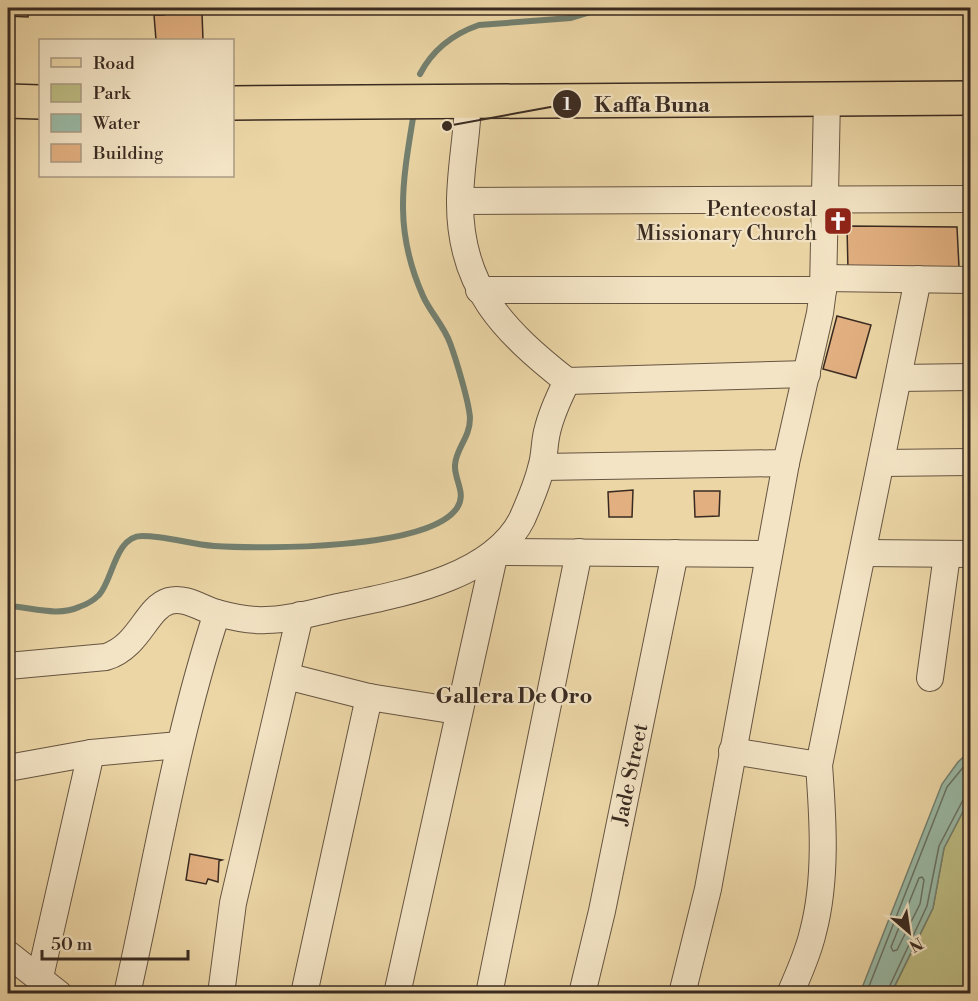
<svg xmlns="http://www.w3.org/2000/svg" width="978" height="1001" font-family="'Libre Bodoni',serif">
<rect width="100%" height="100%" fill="#ecd6a6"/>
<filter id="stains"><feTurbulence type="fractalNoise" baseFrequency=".00333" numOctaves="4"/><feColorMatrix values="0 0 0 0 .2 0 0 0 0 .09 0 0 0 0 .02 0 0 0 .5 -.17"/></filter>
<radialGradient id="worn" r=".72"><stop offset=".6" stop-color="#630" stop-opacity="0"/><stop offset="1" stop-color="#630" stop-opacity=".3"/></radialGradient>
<path fill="#bdbc83" stroke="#7b7352" stroke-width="1.5" d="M970,798V993L891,994L933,908L944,848Z"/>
<path fill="#99b9a5" stroke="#738070" stroke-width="1.5" d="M970,751V798L944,848L933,908L891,993H860L942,784L958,762Z"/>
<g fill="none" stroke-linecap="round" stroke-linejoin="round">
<g stroke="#697263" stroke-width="1.5">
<path d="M922,877L924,880L920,904L897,950L893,951L891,947L919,878Z"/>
<path d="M866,994L947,787L970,759"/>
<path d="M886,994L927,906L939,846L963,800L970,797"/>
</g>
<g stroke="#738070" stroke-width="6">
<path d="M420,74C433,49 453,34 479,25L571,18L604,8"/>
<path d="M8,606C30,607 58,617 79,607C85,605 94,600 99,595C113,580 115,536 142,536C166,536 190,544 214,546C263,549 428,550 457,508C467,493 454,480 455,465C456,448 470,438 470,418C469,402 456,359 450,343C444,326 430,312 423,296C394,231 402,185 413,118"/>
</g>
</g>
<g fill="#e2b080" stroke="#392a21" stroke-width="1.5">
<path d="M8,8H29L28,17L8,16Z"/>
<path d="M164,8H194V13H202L203,40H156L154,15H164Z"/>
<path d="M847,226L957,227L959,267L848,270Z"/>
<path d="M837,316L871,325L856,378L823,369Z"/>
<path d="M633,490L632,517H609L608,492Z"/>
<path d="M694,491H720L719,516L695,517Z"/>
<path d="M190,854L222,860L219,861L218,882L208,879L206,884L186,880Z"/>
</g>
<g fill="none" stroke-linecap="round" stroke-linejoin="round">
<g stroke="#665542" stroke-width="28">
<g id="minor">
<path d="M467,120C465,147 460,175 460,203C460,288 504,331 567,381L807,374"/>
<path d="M460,201L970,199"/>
<path d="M824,278L970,280"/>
<path d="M479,290H823"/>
<path d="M899,378L970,377"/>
<path d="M882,463L970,462"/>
<path d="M542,467L786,463"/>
<path d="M495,552L769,554"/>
<path d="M864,553L970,554"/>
<path d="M8,666L106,657C140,646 146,608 169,601C185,596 202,609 217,613C232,617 251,621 266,620C289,620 312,613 334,608C394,595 491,580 522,519C529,503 537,485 541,468C545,456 544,444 547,432C551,414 559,397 567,381"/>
<path d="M286,676L369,697L457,711"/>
<path d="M930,678L947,555"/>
<path d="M732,751L819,765"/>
<path d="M8,768L91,753L179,745"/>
<path d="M8,954L59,994"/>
<path d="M40,977L91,753"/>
<path d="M127,994C156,866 176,737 217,613"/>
<path d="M221,994L233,903L300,615"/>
<path d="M304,994L369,697"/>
<path d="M397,994L495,552"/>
<path d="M489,994L579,552"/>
<path d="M582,994L602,911L675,553"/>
<path d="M682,994L708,889L786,463L820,313L823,290L827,99"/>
<path d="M790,994C799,973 808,954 813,932C827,879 823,819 819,765L918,279"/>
</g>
</g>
<g stroke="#392a21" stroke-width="36">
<g id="major">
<path d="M8,101L40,102"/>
<path d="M232,103L970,98"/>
</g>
</g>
<use href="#minor" stroke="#f3e4c5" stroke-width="26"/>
<use href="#major" stroke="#ecd6a6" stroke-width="33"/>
</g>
<defs>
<g id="church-square" transform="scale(1.5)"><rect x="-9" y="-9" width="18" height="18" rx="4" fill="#8f2418" stroke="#f3e4c5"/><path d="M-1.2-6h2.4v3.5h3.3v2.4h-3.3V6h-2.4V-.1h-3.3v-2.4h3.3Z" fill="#fff"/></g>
</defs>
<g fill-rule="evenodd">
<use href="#church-square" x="838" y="221"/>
</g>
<g text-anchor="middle" stroke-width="4.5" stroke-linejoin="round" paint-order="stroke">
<g font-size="21" fill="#392a21" stroke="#f3e4c5" text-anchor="end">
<text x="817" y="216">Pentecostal<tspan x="817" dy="24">Missionary Church</tspan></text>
</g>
<g font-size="21" fill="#392a21" stroke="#f3e4c5">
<text transform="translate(630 774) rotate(-78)" y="7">Jade Street</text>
</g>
<g font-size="22" font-weight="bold" fill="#392a21" stroke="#f3e4c5">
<text x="514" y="703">Gallera De Oro</text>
</g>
</g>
<path fill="none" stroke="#392a21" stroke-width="2" d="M447 126L567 104"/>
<g fill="#392a21" stroke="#f3e4c5" stroke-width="2">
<circle cx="447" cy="126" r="6"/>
<circle cx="567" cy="104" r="15"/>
</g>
<g font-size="18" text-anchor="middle" font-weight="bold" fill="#fff">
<text x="567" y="110">1</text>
</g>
<g font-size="22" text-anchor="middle" font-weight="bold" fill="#392a21" stroke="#f3e4c5" stroke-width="4.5" stroke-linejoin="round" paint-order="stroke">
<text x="652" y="112">Kaffa Buna</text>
</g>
<rect width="978" height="1001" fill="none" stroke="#ecd6a6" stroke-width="30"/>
<rect x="9" y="9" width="960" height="983" fill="none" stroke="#392a21" stroke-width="3"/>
<rect x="15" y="15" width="948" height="971" fill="none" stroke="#392a21" stroke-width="1.5"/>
<rect x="39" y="39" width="195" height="138" fill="#f3e4c5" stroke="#a99a83" stroke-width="1.5"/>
<rect x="51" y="58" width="30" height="9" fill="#ecd6a6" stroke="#a99a83" stroke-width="1.5"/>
<text x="93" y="69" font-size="18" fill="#392a21">Road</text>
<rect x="51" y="84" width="30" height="18" fill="#bdbc83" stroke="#a99a83" stroke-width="1.5"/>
<text x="93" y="99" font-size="18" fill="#392a21">Park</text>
<rect x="51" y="114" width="30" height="18" fill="#99b9a5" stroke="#a99a83" stroke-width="1.5"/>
<text x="93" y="129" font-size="18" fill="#392a21">Water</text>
<rect x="51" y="144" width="30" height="18" fill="#e2b080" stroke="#a99a83" stroke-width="1.5"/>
<text x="93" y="159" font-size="18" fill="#392a21">Building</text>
<g transform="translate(909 932) rotate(151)" stroke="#f3e4c5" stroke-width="4.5" paint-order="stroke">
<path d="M0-4.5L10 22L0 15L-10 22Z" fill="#392a21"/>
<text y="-9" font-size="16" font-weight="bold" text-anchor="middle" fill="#392a21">N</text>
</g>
<path d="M42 950v9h146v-9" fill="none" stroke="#392a21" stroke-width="3"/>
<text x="51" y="950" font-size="18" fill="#392a21" stroke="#f3e4c5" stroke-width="4.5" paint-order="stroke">50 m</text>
<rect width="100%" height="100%" filter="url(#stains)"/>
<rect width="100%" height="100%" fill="url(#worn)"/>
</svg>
